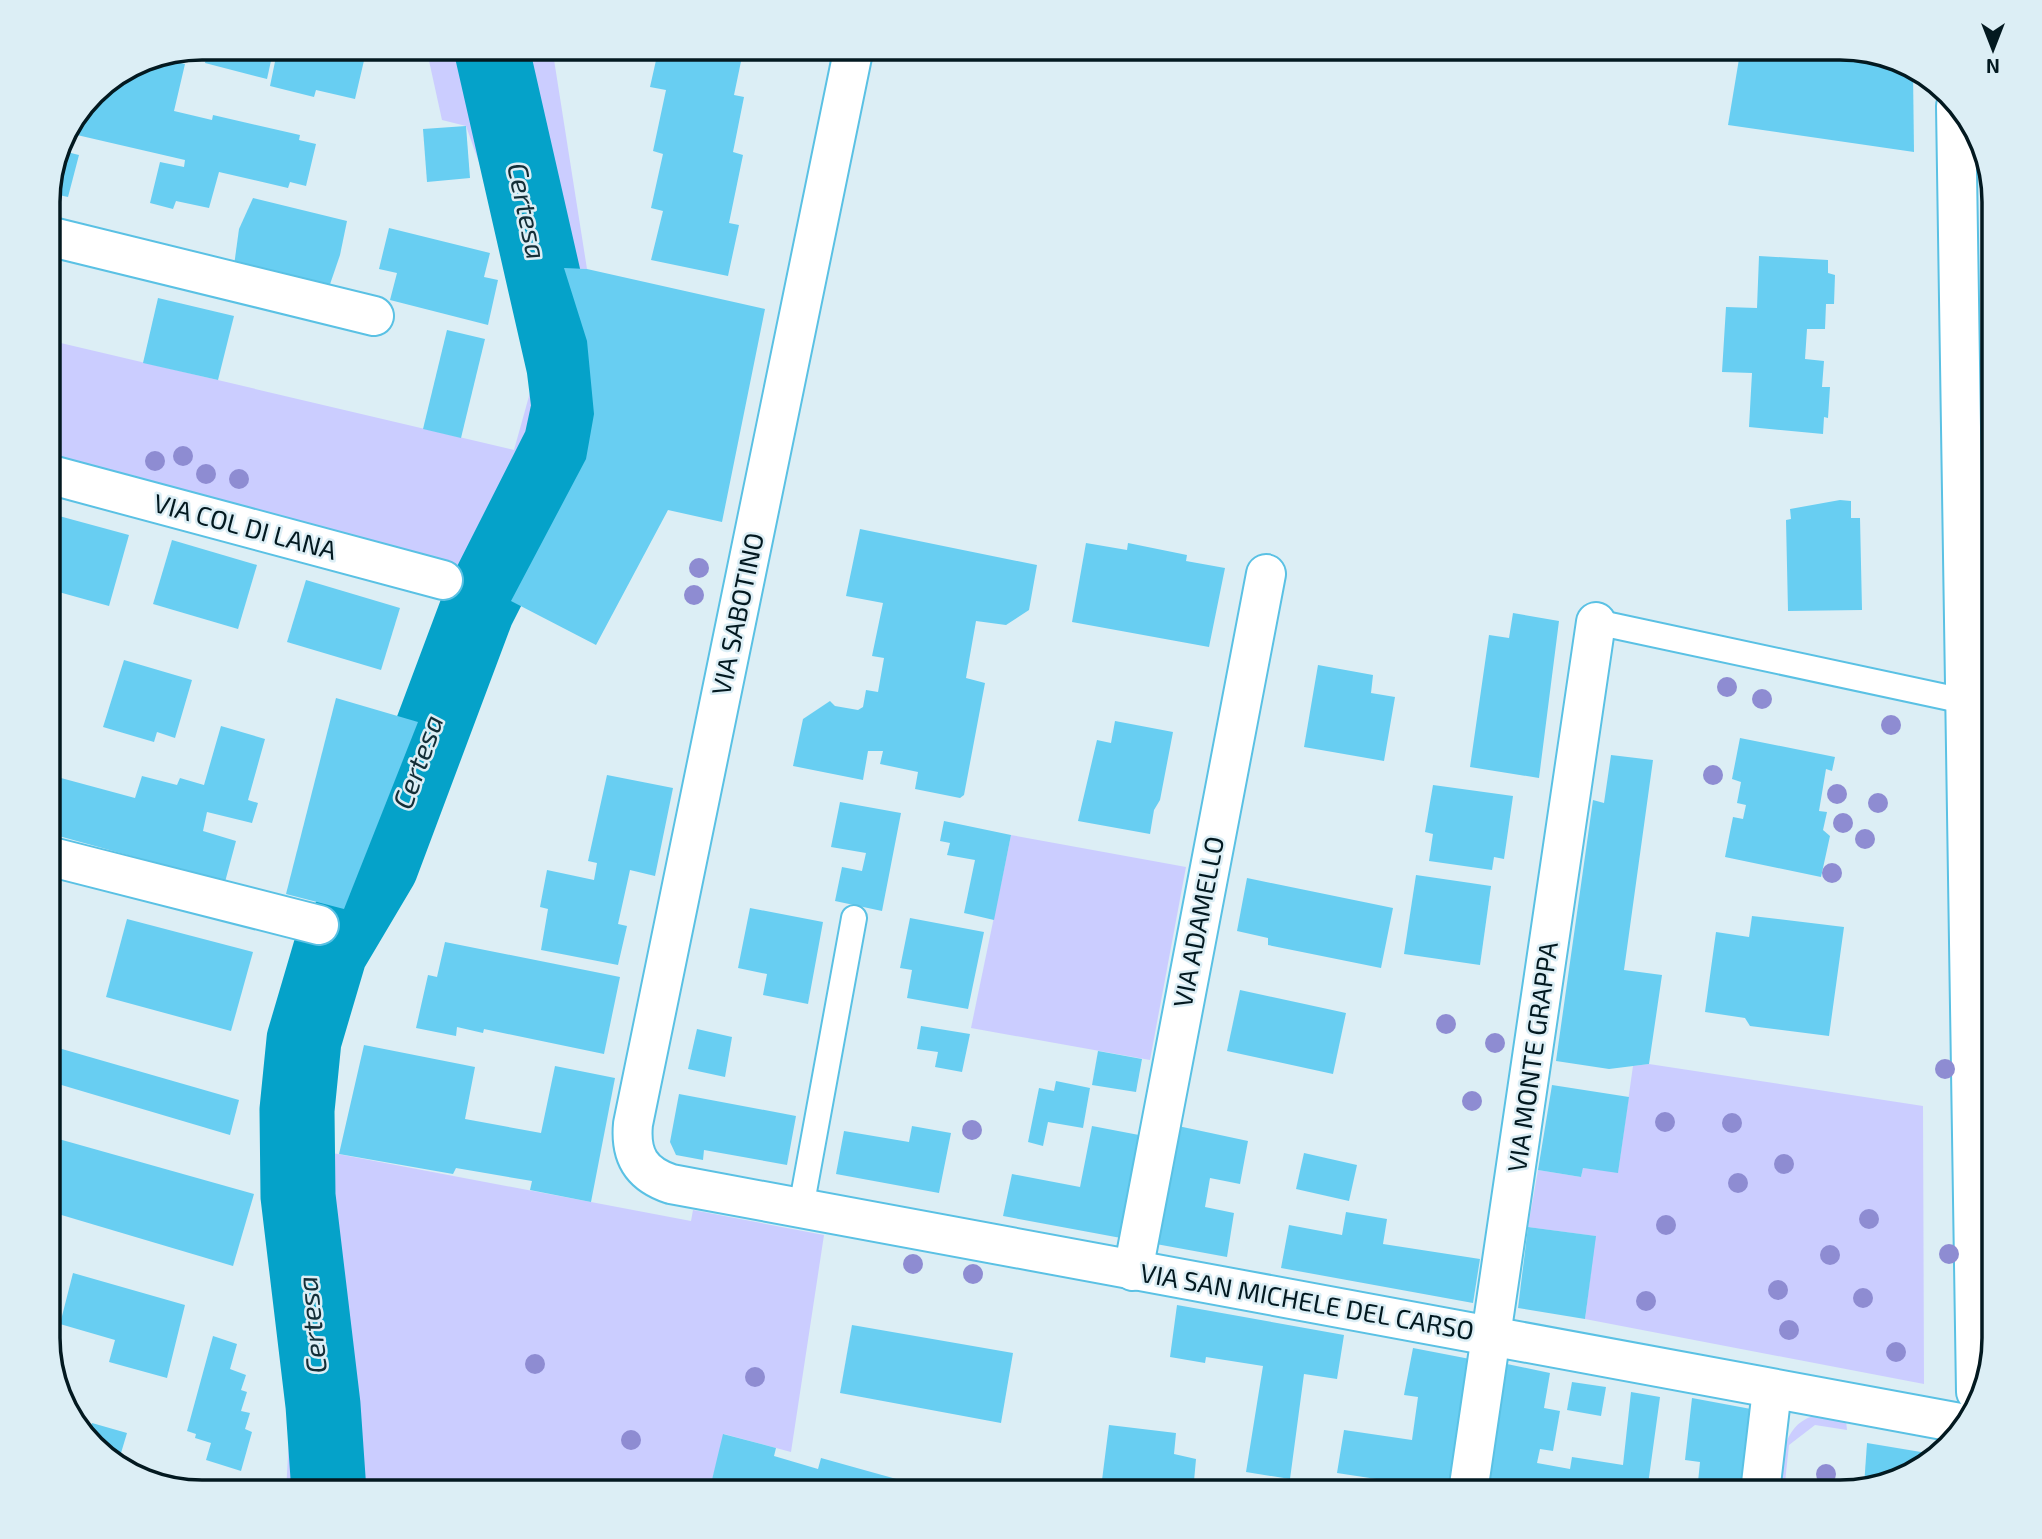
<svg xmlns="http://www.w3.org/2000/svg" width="2042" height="1539" font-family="'Exo 2',sans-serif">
<rect width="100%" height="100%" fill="#dceef5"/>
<g fill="#cbcdff">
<path d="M426,47H453L508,244L466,126L442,120Z"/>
<path d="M522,47H552L587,269L564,268L587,341L594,414L586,459L467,692L433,808L411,868L359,967L338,1029L326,1091L322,1151L691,1221L693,1210L824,1235L791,1452L724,1434L709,1492H696L654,1480L650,1492H349L334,1319L313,1166L311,1103L322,1028L342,961L389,889L412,842L452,715L478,645L541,516L575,463L586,413L584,368Z"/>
<path d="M48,340L514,450L541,353C564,443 507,523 468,601L456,597L463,576L48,464Z"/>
<path d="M1011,835L1186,867L1150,1060L971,1028Z"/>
<path d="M1649,1064L1923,1106L1924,1384L1585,1319L1595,1236L1528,1227L1538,1170L1581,1177L1583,1168L1618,1172L1633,1066Z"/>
<path d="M290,1291L304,1436L303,1492H286L292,1382Z"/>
<path d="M1813,1416L1846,1421L1847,1430L1815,1425L1789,1445L1784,1492H1779C1782,1463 1780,1427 1813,1416Z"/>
</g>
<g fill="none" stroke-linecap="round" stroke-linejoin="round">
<path stroke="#05a2c9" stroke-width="75" d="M329,1492L323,1405L298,1196L297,1110L304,1040L330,952L381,866L477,610L561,444L569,407L564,367L491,47"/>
</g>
<g fill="#68cef2">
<path d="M209,47H274L267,79L205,63Z"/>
<path d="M278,47H346L366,52L355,99L316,90L314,97L270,86Z"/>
<path d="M659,47H744L734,95L744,97L733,152L743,155L729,223L739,225L728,276L651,260L663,211L651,208L663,154L653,151L666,90L650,87Z"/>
<path d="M1741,47H1841L1913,72L1914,152L1728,125Z"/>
<path d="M153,57L185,64L174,111L212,120L213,115L300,135L299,140L316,144L306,186L290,182L288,188L219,172L209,208L176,201L173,209L150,203L160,162L184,167L185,160L64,132L99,86L143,59Z"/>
<path d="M466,126L470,178L427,182L423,129Z"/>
<path d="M59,150L79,155L68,197L59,195L52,221L48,220V191Z"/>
<path d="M253,198L347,221L340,255L326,296L233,273L239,229Z"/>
<path d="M389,228L490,253L484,277L498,280L488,325L390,300L397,273L379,269Z"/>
<path d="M1759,256L1828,260V273L1835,275L1834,304H1826L1825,329H1807L1805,359L1824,361L1822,387H1830L1828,418L1824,417L1823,434L1749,427L1752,373L1722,372L1726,307L1757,308Z"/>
<path d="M564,268L587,269L765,309L722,522L668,510L596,645L511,601L586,459L594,414L587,341Z"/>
<path d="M158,298L234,316L218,380L143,363Z"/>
<path d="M447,330L485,339L461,438L423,429Z"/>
<path d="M1840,500L1851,501V518H1860L1862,610L1788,611L1786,520L1791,519L1790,509Z"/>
<path d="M48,513L129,535L109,606L48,589Z"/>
<path d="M860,529L1037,565L1029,610L1006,625L976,621L966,678L985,683L964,795L960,798L915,789L918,772L880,764L883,751H868L863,780L793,766L803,719L830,701L835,706L858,710L863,707L866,690L878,692L884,658L872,656L883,603L846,596Z"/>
<path d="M172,540L257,565L238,629L153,604Z"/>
<path d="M1086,543L1127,550L1128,543L1187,555L1186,561L1225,568L1209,647L1072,622Z"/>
<path d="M306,580L400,608L381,670L287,642Z"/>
<path d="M1513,613L1559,621L1539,778L1470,767L1489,635L1509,638Z"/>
<path d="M124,660L192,680L175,738L157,732L154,742L103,727Z"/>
<path d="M1318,665L1373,675L1371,693L1395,697L1384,761L1304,747Z"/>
<path d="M336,698L418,722L344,909L286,894Z"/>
<path d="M1115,721L1173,732L1160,800L1154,810L1150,834L1078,821L1097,740L1111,743Z"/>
<path d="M221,726L265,739L248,800L258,803L252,823L207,812L203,831L236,841L225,882L48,833V788L57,791L61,778L135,798L142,776L177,785L180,778L204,785Z"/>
<path d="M1740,738L1835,757L1832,771L1826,769L1819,811L1827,812L1823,830L1830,836L1821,877L1725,857L1733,817L1743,819L1746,805L1737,803L1741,782L1732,779Z"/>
<path d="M1611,755L1653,760L1624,970L1662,975L1649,1064L1609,1069L1556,1061L1593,800L1604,803Z"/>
<path d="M607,775L673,788L655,876L630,870L618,924L627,926L618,965L541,950L548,909L540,907L547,870L594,880L597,863L588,861Z"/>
<path d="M1433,785L1513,796L1504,859L1494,857L1492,870L1429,861L1433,834L1425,832Z"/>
<path d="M840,802L901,813L882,911L835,901L842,867L862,871L866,853L831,847Z"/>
<path d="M944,821L1011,835L994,920L964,913L975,860L947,855L950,843L940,841Z"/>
<path d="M1416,875L1491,886L1480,965L1404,954Z"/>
<path d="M1247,878L1393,908L1381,968L1268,945V938L1237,931Z"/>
<path d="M750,908L823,922L808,1004L763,995L767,974L738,968Z"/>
<path d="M1752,916L1844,927L1829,1036L1750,1026L1745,1018L1705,1012L1716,932L1749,937Z"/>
<path d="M910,918L984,932L968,1009L907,998L912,970L900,968Z"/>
<path d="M127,919L253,952L231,1031L106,997Z"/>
<path d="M445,942L620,977L604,1054L484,1029L483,1033L457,1027L456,1036L416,1028L428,975L437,977Z"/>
<path d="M1240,990L1346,1013L1333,1074L1227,1051Z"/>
<path d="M921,1026L970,1034L962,1072L935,1067L938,1052L917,1049Z"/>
<path d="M697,1029L732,1037L725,1077L688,1069Z"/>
<path d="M48,1045L239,1100L230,1135L48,1081Z"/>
<path d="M364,1045L475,1067L465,1119L541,1133L555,1066L615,1078L591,1202L530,1190L532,1181L456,1168L453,1174L339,1154Z"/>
<path d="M1098,1051L1142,1059L1136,1092L1092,1085Z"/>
<path d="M1056,1081L1090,1088L1083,1128L1048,1122L1043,1146L1028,1142L1039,1088L1054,1091Z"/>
<path d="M1552,1085L1629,1097L1618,1173L1583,1168L1581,1177L1538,1170Z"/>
<path d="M679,1094L796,1116L787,1165L704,1150L703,1160L676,1155L670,1142Z"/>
<path d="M912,1126L951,1133L939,1193L836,1174L844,1131L909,1142Z"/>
<path d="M1092,1126L1139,1135L1121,1238L1003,1216L1012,1174L1080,1187Z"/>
<path d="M1178,1126L1248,1141L1240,1184L1210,1178L1205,1207L1234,1213L1227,1257L1156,1244Z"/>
<path d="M48,1136L254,1194L233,1266L48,1211Z"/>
<path d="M1304,1153L1357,1165L1349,1201L1296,1189Z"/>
<path d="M1346,1212L1387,1219L1383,1244L1480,1259L1473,1303L1281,1268L1289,1225L1342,1235Z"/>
<path d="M1528,1227L1596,1236L1585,1319L1518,1308Z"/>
<path d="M73,1273L185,1305L167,1378L109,1362L115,1340L60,1324Z"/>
<path d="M1177,1305L1344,1335L1337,1379L1304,1374L1290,1479L1246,1472L1263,1366L1206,1357L1205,1363L1170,1357Z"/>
<path d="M852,1325L1013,1353L1001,1423L840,1393Z"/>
<path d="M213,1336L237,1344L230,1369L246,1375L241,1390L247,1392L241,1411L250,1413L245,1429L252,1432L241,1471L206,1460L211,1443L195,1438L196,1434L187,1431Z"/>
<path d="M1413,1348L1470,1359L1450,1492H1381L1383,1480L1337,1473L1344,1430L1412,1440L1418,1397L1404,1395Z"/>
<path d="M1507,1364L1550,1373L1544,1408L1560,1411L1553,1451L1540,1449L1537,1463L1570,1469L1572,1457L1623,1465L1631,1392L1660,1397L1647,1492H1487Z"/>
<path d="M1572,1382L1606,1387L1601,1416L1567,1410Z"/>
<path d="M1692,1398L1751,1409L1742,1492H1697L1700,1462L1685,1460Z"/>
<path d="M92,1423L127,1433L118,1463L107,1460L80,1426L90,1429Z"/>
<path d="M1109,1425L1176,1433L1174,1454L1196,1459L1193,1492L1101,1488Z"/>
<path d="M723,1434L776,1448L774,1456L818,1469L821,1458L943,1492H709Z"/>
<path d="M1867,1443L1933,1454V1456L1908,1476L1864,1486Z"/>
<path d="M654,1480L693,1491V1492H650Z"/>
</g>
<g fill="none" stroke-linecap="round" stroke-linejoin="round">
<g stroke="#5ac1e4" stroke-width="28">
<g id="service">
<path d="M1596,622L1964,701"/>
<path d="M801,1208L854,918"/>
</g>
</g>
<g stroke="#5ac1e4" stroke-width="42">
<g id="minor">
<path d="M854,47L633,1124C630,1156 641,1174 671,1184L1965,1424"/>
<path d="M1956,106L1976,1392"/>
<path d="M48,236L374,316"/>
<path d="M48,474L443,580"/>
<path d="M48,856L319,925"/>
<path d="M1133,1271L1266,574"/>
<path d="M1468,1492L1596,622"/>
<path d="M1760,1492L1772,1390"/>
</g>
</g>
<use href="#service" stroke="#fff" stroke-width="24"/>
<use href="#minor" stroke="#fff" stroke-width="38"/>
</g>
<g fill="#8e8cd2">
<circle cx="183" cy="456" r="10"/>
<circle cx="155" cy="461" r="10"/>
<circle cx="206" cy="474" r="10"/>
<circle cx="239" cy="479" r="10"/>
<circle cx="699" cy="568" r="10"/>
<circle cx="694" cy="595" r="10"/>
<circle cx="1727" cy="687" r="10"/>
<circle cx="1762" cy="699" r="10"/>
<circle cx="1891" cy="725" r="10"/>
<circle cx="1713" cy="775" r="10"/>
<circle cx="1837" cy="794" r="10"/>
<circle cx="1878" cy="803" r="10"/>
<circle cx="1843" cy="823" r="10"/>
<circle cx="1865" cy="839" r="10"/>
<circle cx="1832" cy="873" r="10"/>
<circle cx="1446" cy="1024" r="10"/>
<circle cx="1495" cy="1043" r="10"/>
<circle cx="1945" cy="1069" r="10"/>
<circle cx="1472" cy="1101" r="10"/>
<circle cx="1665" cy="1122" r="10"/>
<circle cx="1732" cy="1123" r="10"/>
<circle cx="972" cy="1130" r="10"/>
<circle cx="1784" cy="1164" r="10"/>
<circle cx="1738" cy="1183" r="10"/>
<circle cx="1869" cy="1219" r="10"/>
<circle cx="1666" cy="1225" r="10"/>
<circle cx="1949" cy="1254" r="10"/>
<circle cx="1830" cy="1255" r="10"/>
<circle cx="913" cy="1264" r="10"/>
<circle cx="973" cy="1274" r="10"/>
<circle cx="1778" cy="1290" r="10"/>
<circle cx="1863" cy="1298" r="10"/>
<circle cx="1646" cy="1301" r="10"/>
<circle cx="1789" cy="1330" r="10"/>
<circle cx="1896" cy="1352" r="10"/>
<circle cx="535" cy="1364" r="10"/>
<circle cx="755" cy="1377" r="10"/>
<circle cx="631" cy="1440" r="10"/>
<circle cx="1826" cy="1474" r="10"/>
</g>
<g text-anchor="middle" stroke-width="5" stroke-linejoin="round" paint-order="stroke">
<g font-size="26" fill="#031920" stroke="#dceef5">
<text transform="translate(245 527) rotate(15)" y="9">VIA COL DI LANA</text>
<text transform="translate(738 614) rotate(-78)" y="9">VIA SABOTINO</text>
<text transform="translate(1199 922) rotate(-79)" y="9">VIA ADAMELLO</text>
<text transform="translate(1533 1057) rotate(-82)" y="9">VIA MONTE GRAPPA</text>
<text transform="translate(1307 1302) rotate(10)" y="9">VIA SAN MICHELE DEL CARSO</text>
</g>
<g font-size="28" font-style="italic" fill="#132e37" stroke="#dceef5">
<text transform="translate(527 211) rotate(78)" y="10">Certesa</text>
<text transform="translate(418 762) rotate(-70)" y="10">Certesa</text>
<text transform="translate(312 1325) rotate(-96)" y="10">Certesa</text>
</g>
</g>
<path d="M0 0H2042V1539H0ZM202 60H1840A142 142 0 0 1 1982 202V1338A142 142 0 0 1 1840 1480H202A142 142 0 0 1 60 1338V202A142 142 0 0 1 202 60Z" fill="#dceef5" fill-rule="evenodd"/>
<path fill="none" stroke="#031920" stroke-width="3.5" d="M202 60H1840A142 142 0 0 1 1982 202V1338A142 142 0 0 1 1840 1480H202A142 142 0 0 1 60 1338V202A142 142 0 0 1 202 60Z"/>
<g transform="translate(1993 49) rotate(180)" stroke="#dceef5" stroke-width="5" paint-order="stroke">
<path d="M0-5L12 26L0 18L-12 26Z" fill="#031920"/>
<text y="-10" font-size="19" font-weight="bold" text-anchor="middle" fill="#031920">N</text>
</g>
</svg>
